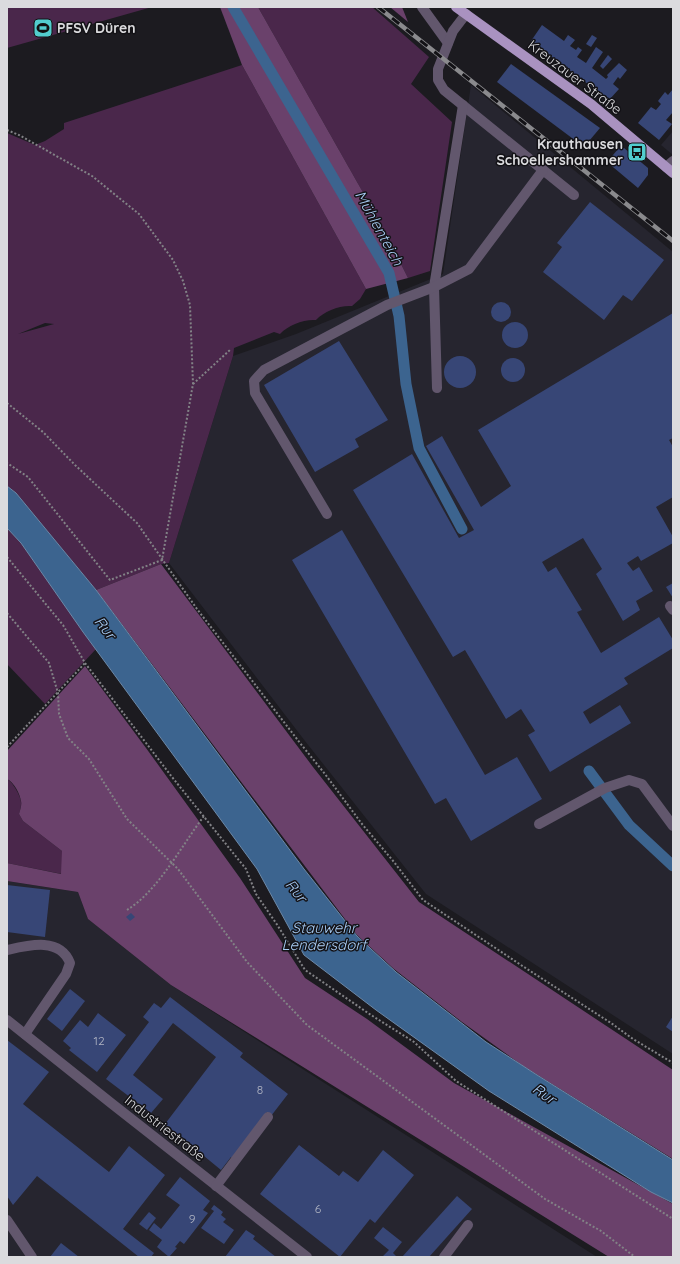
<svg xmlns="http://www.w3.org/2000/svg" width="680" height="1264" font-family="Quicksand,sans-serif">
<rect width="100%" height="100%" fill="#1c1b20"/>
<g fill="#26252f">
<path d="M471,85L673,252V1054L426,894L305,741L169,563L233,356L296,334L443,274Z"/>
<path d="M673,131V155L661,145Z"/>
<path d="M7,881L78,892L88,919L171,985L597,1257H7Z"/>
</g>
<g fill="#4a274b" fill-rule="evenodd">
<path d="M7,7H152L7,48Z"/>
<path d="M258,7H372L429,57L411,84L452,122L430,271L408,278L382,226Z"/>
<path d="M242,65L366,289L360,299L352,306C340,305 324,311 316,320C304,319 288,325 280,334L274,332L234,348L233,356L169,563L161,564L96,590L16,493L7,486V133L35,145L45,141L64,129V123ZM45,323L54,324L18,334Z"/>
<path d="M7,528L21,543L96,649L45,704L7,664Z"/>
<path d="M7,779C13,782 22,798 21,804C21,807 20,811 19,814L23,821L62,851V874L7,863Z"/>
</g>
<g fill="#6a416b">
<path d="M220,7H258L382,226L408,278L366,289L242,65Z"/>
<path d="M390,7H402L408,22Z"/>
<path d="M161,564L313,767L419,902L673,1070V1159L523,1066L462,1022L394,969L357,935L96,590Z"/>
<path d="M85,666L146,748L240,878L305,978L367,1019L454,1083L673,1204V1257H609L171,985L88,919L78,892L7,881V863L61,874L62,851L23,821L19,814C20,810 22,805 21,801C20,794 14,782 7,779V751Z"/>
</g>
<path fill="#3c648f" stroke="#6c88a7" d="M7,486L16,493L96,590L304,869L357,936L396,972L486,1042L537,1075L673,1160V1203L651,1192L489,1091L376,1010L304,955L257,869L83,632L21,543L7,528Z"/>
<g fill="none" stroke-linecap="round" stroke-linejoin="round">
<g stroke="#3c648f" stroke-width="11">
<path d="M233,7L389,273L399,316L406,384L419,448L462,529"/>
<path d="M589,771L629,825L673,866"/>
</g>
</g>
<g fill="#374676">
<path d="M542,25L564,41L568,35L575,40L570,46L576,50L578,47L582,50L577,57L586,63L596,47L603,52L592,68L606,79L608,77L607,75L619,63L627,70L620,79L618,77L613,84L619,89L609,100L531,41Z"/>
<path d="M592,35L597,38L591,47L586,44Z"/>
<path d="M608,55L612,59L603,69L600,66Z"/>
<path d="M511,64L600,128L584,147L497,82Z"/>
<path d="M673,89V112L666,120L672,124L659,140L638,123L651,107L656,110L661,104L658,101L665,92L668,95Z"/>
<path d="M619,148H624L648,168V175L638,188L607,162Z"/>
<path d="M590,202L664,260L632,301L623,295L604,320L543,272L562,247L557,243Z"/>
<circle cx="501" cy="312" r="10"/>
<path d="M673,313V438L669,440L673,447V497L656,507L673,537V543L641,561L638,556L627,563L633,571L639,567L653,591L636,601L640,610L623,621L596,574L602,569L583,538L542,562L548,572L556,567L582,610L577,612L601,653L659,617L673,640V648L624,678L628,684L583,712L590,724L620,705L631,723L550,772L528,735L535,731L521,709L506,719L465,650L453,657L353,490L412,454L459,538L474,530L426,446L442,436L481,507L511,486L478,430Z"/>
<circle cx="515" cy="335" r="13"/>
<path d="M339,341L388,420L355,439L359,447L315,472L264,385Z"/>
<circle cx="460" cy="372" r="16"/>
<circle cx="513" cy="370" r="12"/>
<path d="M342,530L485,775L517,757L542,799L471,841L446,798L435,804L292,560Z"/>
<path d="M673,583V598L666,587Z"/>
<path d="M7,885L50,890L45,937L7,932Z"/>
<path d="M131,913L135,917L130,921L126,917Z"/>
<path d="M70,989L85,1001L62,1031L47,1019Z"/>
<path d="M170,997L243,1053L240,1057L288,1094L271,1116L267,1112L232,1158L231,1157L221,1170L165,1124L216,1057L173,1023L133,1075L163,1099L151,1113L106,1079L149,1022L143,1017L154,1003L161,1008Z"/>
<path d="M98,1013L126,1035L97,1072L69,1050L71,1048L63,1041L80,1020L88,1027Z"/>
<path d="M673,1016V1032L666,1027Z"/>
<path d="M7,1040L49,1072L23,1104L109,1172L129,1146L165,1175L123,1229L154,1253L151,1257H139L37,1176L13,1205L7,1196Z"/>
<path d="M299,1145L339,1176L343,1171L358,1182L383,1150L414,1175L375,1223L370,1219L340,1257L260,1194Z"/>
<path d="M180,1177L210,1201L203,1210L208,1213L184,1244L180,1241L175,1247L177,1248L169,1257L157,1247L162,1240L149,1230L154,1223L161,1229L180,1205L166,1195Z"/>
<path d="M457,1196L472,1209L429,1257H402Z"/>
<path d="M214,1205L223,1212L221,1215L226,1219L223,1222L234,1230L224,1244L201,1228L214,1211L211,1209Z"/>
<path d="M149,1212L156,1218L147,1230L139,1224Z"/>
<path d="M383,1227L402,1242L393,1253L397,1257H382L389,1250L374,1238Z"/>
<path d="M246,1230L255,1236L253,1239L276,1257H225Z"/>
<path d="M61,1243L79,1257H50Z"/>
</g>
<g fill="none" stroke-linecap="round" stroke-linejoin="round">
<g stroke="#828286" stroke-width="2" stroke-dasharray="2 2" stroke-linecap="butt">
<path d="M7,130L19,135L92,176L139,214L173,260L183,281L190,305L193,384L162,560L110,580L28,477L7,463"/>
<path d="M193,384L231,349"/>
<path d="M7,403L43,432L75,465L137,523L197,609L300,743L325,774L362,824L394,862L423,900L524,967L611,1023L633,1039L673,1063"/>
<path d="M7,557L63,625L85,663L172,777L246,869L256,894L278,926L305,970L371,1015L414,1042L456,1081L673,1219"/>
<path d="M7,613L49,663L58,693L59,714L68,738L89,759L127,819L178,869L247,962L307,1025L545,1199L601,1231L635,1257"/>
<path d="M7,747L85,663"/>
<path d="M127,910C158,891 182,845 204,816"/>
</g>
<g stroke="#62576d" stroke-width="10">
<path d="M422,7L448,43"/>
<path d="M466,14L453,31L438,69V80L444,90L574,195"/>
<path d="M666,167L673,161"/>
<path d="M437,388L434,287L463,105"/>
<path d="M327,514L255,393L254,381L264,370L387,305L434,287L469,269L543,170"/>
<path d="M670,606L673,610"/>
<path d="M539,824L605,788L629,780L642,784L673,826"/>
<path d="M7,950C29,945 60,937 70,963L66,974L25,1034"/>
<path d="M7,1020L111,1103L307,1257"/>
<path d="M216,1186L268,1117"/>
<path d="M7,1220L32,1257"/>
<path d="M444,1257L468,1225"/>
</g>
<path stroke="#a992c0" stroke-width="10" d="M456,7L591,104L673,173"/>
<g stroke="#8a8a8d" stroke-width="4.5">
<path id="rail" d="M378,7L673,241"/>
</g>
<use href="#rail" stroke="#131216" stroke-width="3" stroke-dasharray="9" stroke-linecap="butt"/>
</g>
<defs>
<g id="stadium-square" transform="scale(1)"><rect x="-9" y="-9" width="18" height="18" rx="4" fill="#52cdce" stroke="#131216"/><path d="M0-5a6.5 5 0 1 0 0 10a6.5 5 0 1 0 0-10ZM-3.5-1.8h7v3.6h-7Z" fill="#111"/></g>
<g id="bus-square" transform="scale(1)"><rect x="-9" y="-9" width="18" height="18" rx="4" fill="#52cdce" stroke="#131216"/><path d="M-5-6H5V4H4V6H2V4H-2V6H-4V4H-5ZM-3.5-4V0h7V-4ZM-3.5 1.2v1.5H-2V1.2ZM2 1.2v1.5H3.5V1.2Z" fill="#111"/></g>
</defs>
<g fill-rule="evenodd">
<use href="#stadium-square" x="43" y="28"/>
<use href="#bus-square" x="637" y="152"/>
</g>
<g text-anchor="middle" stroke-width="3" stroke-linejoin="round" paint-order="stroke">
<g font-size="12" fill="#b2b6c4">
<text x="99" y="1045">12</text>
<text x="260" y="1094">8</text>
<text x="318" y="1213">6</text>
<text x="192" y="1223">9</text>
</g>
<g font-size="14" font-weight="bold" fill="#dbdbde" stroke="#131216" text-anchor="start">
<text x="57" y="33">PFSV Düren</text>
<text x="623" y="149" text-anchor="end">Krauthausen<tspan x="623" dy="16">Schoellershammer</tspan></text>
</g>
<g font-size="14" fill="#dbdbde" stroke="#131216">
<text transform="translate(575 77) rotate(37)" y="5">Kreuzauer Straße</text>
<text transform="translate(165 1128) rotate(38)" y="5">Industriestraße</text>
</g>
<g font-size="15" font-style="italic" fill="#a8ccf4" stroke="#131216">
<text transform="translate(379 228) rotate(61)" y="5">Mühlenteich</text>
<text transform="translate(105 628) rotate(52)" y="5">Rur</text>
<text transform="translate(296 891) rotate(51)" y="5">Rur</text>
<text x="324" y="933">Stauwehr<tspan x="324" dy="17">Lendersdorf</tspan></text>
<text transform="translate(544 1094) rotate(34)" y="5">Rur</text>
</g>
</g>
<rect width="680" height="1264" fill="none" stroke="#dbdbde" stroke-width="16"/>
</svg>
